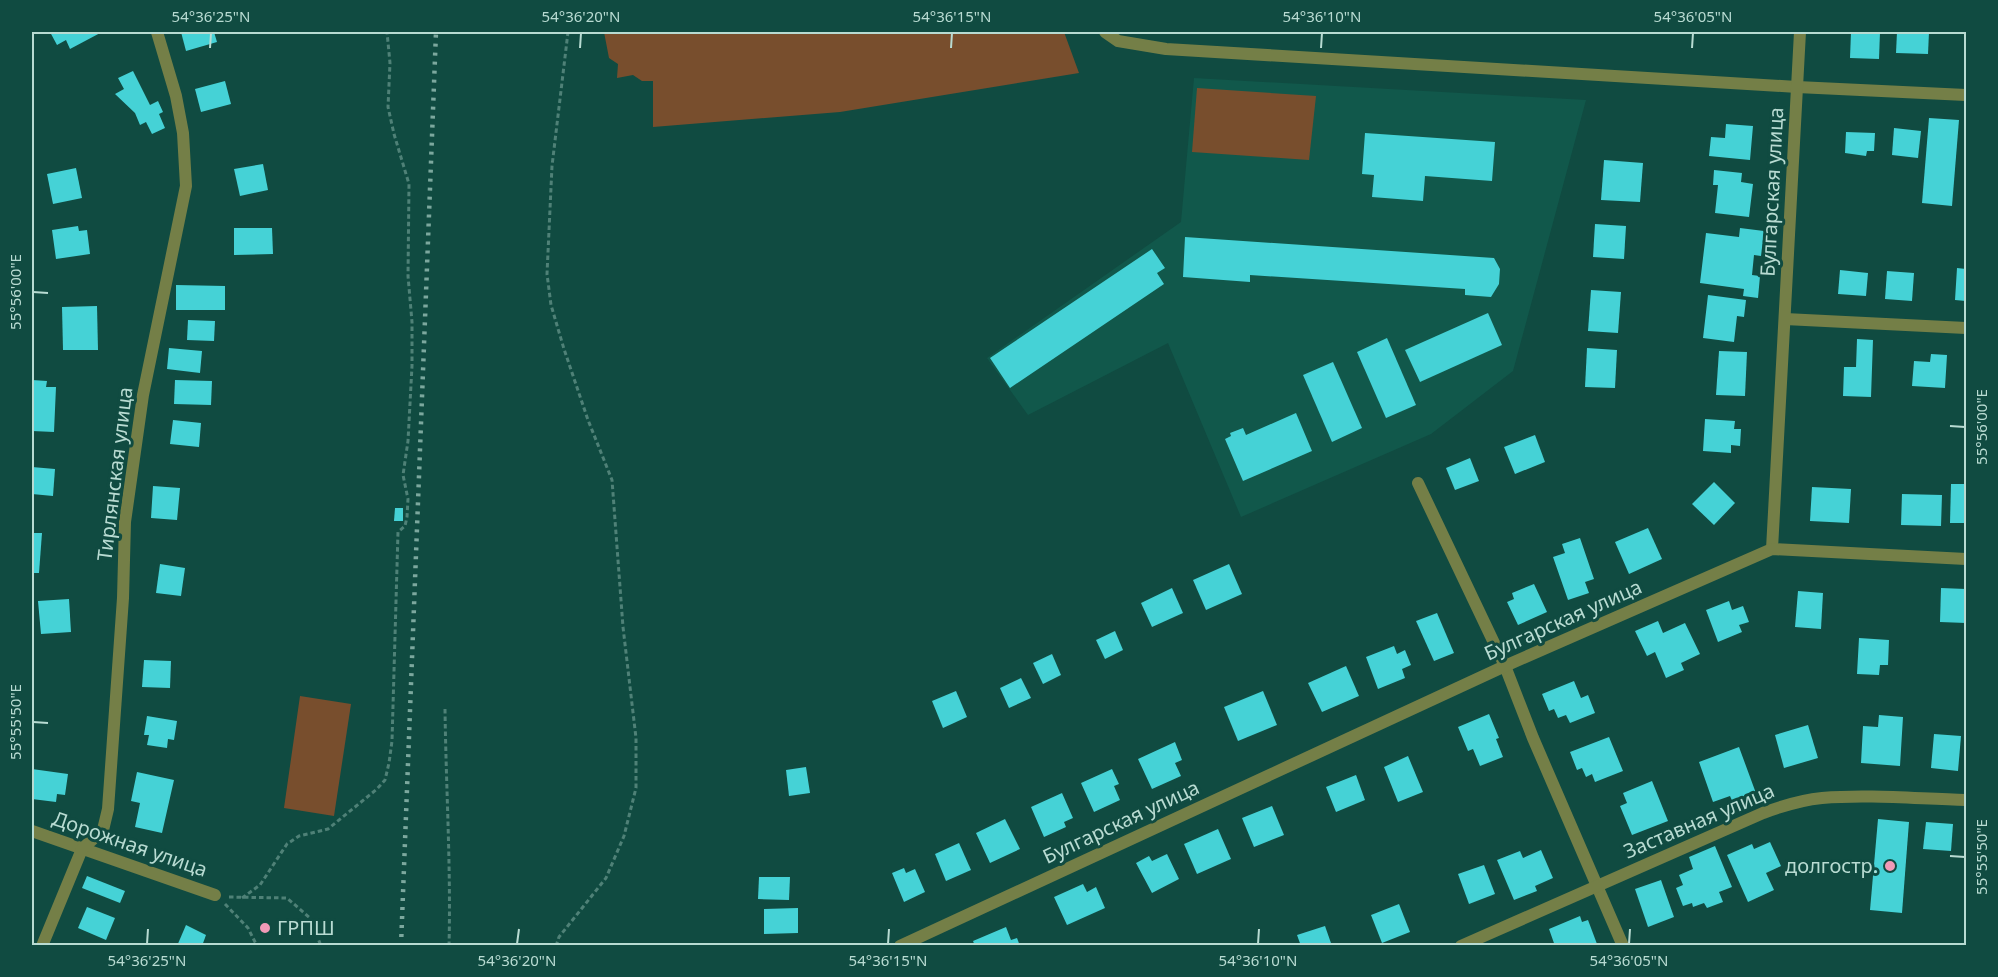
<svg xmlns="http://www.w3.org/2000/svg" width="1998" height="977" font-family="'Noto Sans',sans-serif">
<rect width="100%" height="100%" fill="#104b41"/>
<path fill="#11584b" d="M1194,78L1586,100L1513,371L1431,434L1241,517L1168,343L1028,415L987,358L1181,222Z"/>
<g fill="#784e2d">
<path d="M604,32H1064L1079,73L840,112L653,127V81H642L633,75L617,78L618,64L609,58Z"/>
<path d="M1197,88L1316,96L1309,160L1192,152Z"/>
<path d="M300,696L351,704L334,816L284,808Z"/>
</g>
<g fill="#45d2d6">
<path d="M50,32H102L70,49L66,40L57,45Z"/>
<path d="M181,32H214L217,42L186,51Z"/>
<path d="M1851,32H1880L1879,59L1850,58Z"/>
<path d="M1897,32H1929L1928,54L1896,53Z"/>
<path d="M133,71L150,105L158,101L163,112L159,114L165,128L152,134L146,122L140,125L135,113L115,94L124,89L118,78Z"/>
<path d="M225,81L231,104L201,112L195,89Z"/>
<path d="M1929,118L1959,120L1952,206L1922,203Z"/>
<path d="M1726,124L1753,126L1750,160L1709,156L1711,137L1725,138Z"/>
<path d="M1894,128L1921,131L1918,158L1892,155Z"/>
<path d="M1846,132L1875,133L1874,151H1867L1866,156L1845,153Z"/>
<path d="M1365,133L1495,142L1492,181L1425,176L1423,201L1372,197L1374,175L1362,174Z"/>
<path d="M1604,160L1643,163L1640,202L1601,200Z"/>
<path d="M263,164L268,190L240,196L234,169Z"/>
<path d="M76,168L82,198L53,204L47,174Z"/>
<path d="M1714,170L1742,173L1741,182L1753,184L1749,217L1715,213L1718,185H1713Z"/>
<path d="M1595,224L1626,226L1624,259L1593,257Z"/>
<path d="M78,226L79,231L87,230L90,254L56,259L52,230Z"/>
<path d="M234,228H272L273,254L234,255Z"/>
<path d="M1740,228L1764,231L1761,256L1754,255L1752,275L1760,276L1758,298L1743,296L1744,289L1700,283L1706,233L1739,237Z"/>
<path d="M1185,237L1494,258L1500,269L1499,284L1491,297L1465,295V289L1250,275V282L1183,277Z"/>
<path d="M1152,249L1165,268L1157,273L1164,284L1010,388L990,358Z"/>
<path d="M1957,268L1966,269V301L1955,300Z"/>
<path d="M1840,270L1868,273L1866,296L1838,294Z"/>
<path d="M1887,271L1914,273L1912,301L1885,299Z"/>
<path d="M176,285L225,286V310H176Z"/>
<path d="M1591,290L1621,292L1618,333L1588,331Z"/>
<path d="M1708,295L1746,300L1744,317L1737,316L1734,342L1703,338Z"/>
<path d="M97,306L98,350H63L62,307Z"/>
<path d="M1488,313L1502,345L1420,382L1405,350Z"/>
<path d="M188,320L215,321L214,341L187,340Z"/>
<path d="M1387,338L1416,405L1386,418L1357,352Z"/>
<path d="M1857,339L1873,340L1871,397L1843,396L1844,367H1856Z"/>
<path d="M169,348L202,351L200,373L167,369Z"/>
<path d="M1587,348L1617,350L1615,388L1585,387Z"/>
<path d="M1719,351L1747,352L1745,396L1716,395Z"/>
<path d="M1931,354L1947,355L1945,388L1912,386L1914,361L1930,362Z"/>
<path d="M1333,362L1362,428L1332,442L1303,375Z"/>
<path d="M32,380L47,381L46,387H56L54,432L32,431Z"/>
<path d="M175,380L212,381L211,405L174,404Z"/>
<path d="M1296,413L1312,451L1243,481L1225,439L1231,436L1230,433L1243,428L1246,435Z"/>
<path d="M1705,419L1735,421L1734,429H1741L1740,446L1731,445V453L1703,451Z"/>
<path d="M173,420L201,423L199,447L170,444Z"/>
<path d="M1535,435L1545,462L1515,474L1504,447Z"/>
<path d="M1470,458L1479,481L1455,490L1446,468Z"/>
<path d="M32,467L55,469L53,496L32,494Z"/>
<path d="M1714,482L1735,503L1714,525L1692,504Z"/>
<path d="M1951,484H1966V523H1950Z"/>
<path d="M153,486L180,488L177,520L151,518Z"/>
<path d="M1812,487L1851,489L1849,523L1810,521Z"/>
<path d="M1902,494L1942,495L1941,526L1901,525Z"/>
<path d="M395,508H403V521H394Z"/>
<path d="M1648,528L1662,559L1629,574L1615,542Z"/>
<path d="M32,533H42L39,573H32Z"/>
<path d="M1580,538L1594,579L1585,582L1589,593L1568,600L1553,557L1565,553L1562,544Z"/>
<path d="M160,564L185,568L181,596L156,593Z"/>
<path d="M1229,564L1242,594L1206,610L1193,580Z"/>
<path d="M1534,584L1547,612L1518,625L1507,602L1514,599L1512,593Z"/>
<path d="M1172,588L1183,613L1152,627L1141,603Z"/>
<path d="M1941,588L1966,589V623L1940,622Z"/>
<path d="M1798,591L1823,593L1821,629L1795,627Z"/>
<path d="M69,599L71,632L41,634L38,601Z"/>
<path d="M1729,601L1732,610L1743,606L1749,622L1739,625L1742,632L1718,642L1706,610Z"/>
<path d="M1437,613L1454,653L1434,661L1416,621Z"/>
<path d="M1658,621L1663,633L1685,623L1700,654L1681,663L1684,670L1666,678L1655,652L1647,656L1635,631Z"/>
<path d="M1115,631L1123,650L1105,659L1096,640Z"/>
<path d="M1859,638L1889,640L1888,665H1880L1879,675L1857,674Z"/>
<path d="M1394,646L1397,654L1405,650L1411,665L1402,669L1405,678L1378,689L1366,657Z"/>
<path d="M1052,654L1061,675L1043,684L1033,663Z"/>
<path d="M144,660L171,661L170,688L142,687Z"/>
<path d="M1346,666L1359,696L1322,712L1308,683Z"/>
<path d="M1021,678L1031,698L1009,708L1000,688Z"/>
<path d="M1574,681L1581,698L1588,695L1595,713L1570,723L1566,715L1558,718L1554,709L1549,711L1542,694Z"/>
<path d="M956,691L967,717L943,728L932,701Z"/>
<path d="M1263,691L1277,725L1238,741L1224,707Z"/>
<path d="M1489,714L1499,738L1496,739L1503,757L1480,766L1473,749L1468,751L1458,727Z"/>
<path d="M1879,715L1903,717L1900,766L1861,763L1863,726L1878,727Z"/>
<path d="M147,716L177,721L174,740L168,739L167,748L147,745L149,735H144Z"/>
<path d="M1808,725L1818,758L1784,768L1775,735Z"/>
<path d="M1934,734L1961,736L1958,771L1931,768Z"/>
<path d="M1609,737L1623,771L1595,782L1592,774L1586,777L1582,768L1577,770L1570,752Z"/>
<path d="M1175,742L1182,760L1175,763L1181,776L1152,789L1138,759Z"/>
<path d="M1739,747L1757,796L1734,805L1730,796L1713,802L1699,762Z"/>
<path d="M1408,756L1423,792L1398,802L1384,767Z"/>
<path d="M806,767L810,793L789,796L786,770Z"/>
<path d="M32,769L68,774L65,795L57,794L56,802L32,799Z"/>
<path d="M1112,769L1119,784L1114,786L1120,800L1094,812L1081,783Z"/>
<path d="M137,772L174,780L162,833L135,827L140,803L131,801Z"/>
<path d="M1356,775L1365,800L1336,812L1326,787Z"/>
<path d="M1652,781L1668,821L1632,835L1620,806L1627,803L1623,793Z"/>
<path d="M1062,793L1073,818L1064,822L1066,827L1044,837L1031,807Z"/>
<path d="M1272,806L1284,835L1254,847L1242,818Z"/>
<path d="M1005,819L1020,849L990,863L976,833Z"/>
<path d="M1878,819L1909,822L1902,913L1870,910Z"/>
<path d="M1926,822L1953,824L1951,851L1923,849Z"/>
<path d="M1218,829L1231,859L1197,874L1184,844Z"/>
<path d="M1770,842L1781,866L1766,873L1774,890L1748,902L1727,855L1752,844L1754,849Z"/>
<path d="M959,843L971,870L946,881L935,854Z"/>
<path d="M1715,846L1732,887L1719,892L1723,902L1707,908L1704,903L1693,907L1692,903L1683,906L1676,888L1683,885L1679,875L1693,869L1689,857Z"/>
<path d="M1541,850L1553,878L1535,886L1537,891L1514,900L1497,860L1520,851L1523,858Z"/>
<path d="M1167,854L1179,879L1152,893L1136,863L1149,856L1152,861Z"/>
<path d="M1484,865L1495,894L1469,904L1458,874Z"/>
<path d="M904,868L906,873L915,869L925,892L904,902L892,873Z"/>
<path d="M87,876L125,891L120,903L82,888Z"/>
<path d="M759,877H790L789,900L758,899Z"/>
<path d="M1661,880L1674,917L1648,927L1635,889Z"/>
<path d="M1083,884L1087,892L1096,887L1105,908L1067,925L1054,897Z"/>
<path d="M1399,904L1410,932L1382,943L1371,915Z"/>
<path d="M87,907L115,918L106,940L78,928Z"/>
<path d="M798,908V933L764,934V909Z"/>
<path d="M1580,916L1582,922L1588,920L1597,944L1592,946H1555L1549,929Z"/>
<path d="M262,924L268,925L267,932L261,931Z"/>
<path d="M186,925L206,935L202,946H177Z"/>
<path d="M1325,926L1332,946H1301L1297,935Z"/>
<path d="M1006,927L1011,940L1017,938L1020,946H975L973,941Z"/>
</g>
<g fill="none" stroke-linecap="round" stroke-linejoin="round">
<g stroke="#4f8177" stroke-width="3" stroke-dasharray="4.5 3" stroke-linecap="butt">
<path d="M445,709C446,788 451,867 449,946"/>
<path d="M229,897L287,898L310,918L321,946"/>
<path d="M242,898L260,885L287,844L299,836L328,829L377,789L385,780L389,763L392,741L398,532L405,526L407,517L408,499L403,475L408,441L412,366V322L408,276L409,184L394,134L388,107L390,63L387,32"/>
<path d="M225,904L248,928L257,946"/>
<path d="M556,946L559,937L606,878L624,836L636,788V738L623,627L612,480L588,420L564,349L551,305L547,274L552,166L568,32"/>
</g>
<g stroke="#747f47" stroke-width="12">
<path d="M1105,32L1118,41L1166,49L1797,87L1966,95"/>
<path d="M1785,319L1966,328"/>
<path d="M1418,483L1505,666L1533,738L1623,946"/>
<path d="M1772,549L1800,32"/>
<path d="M32,831L215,895"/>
<path d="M42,946L82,849L103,830L108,809L123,598L125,522L143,395L186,186L183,133L176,96L157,32"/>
<path d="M900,946L1505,666L1772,549L1966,559"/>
<path d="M1461,946L1763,813C1782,806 1801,800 1822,798C1869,794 1919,799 1966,800"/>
</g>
<path stroke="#7ca89e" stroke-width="4.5" stroke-dasharray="3 6" stroke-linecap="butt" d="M401,946L436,32"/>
</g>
<path fill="none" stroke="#b8dbd2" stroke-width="2" d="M210,48L211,33M580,48L581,33M951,48L952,33M1321,48L1322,33M1692,48L1693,33M33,292L48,293M1950,426L1965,427M33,722L48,723M1950,856L1965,857M147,944L148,929M517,944L519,929M888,944L889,929M1258,944L1259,929M1629,944L1630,929"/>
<g fill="#f09ab7" stroke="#104b41" stroke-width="2">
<circle cx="1890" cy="866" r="6"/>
<circle cx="265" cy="928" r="6"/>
</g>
<g text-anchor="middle" stroke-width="6" stroke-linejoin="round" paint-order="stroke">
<g font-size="20" fill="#b8dbd2" stroke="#104b41">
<text transform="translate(1772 192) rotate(-87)" y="7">Булгарская улица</text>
<text transform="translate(115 474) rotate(-83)" y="7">Тирлянская улица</text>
<text transform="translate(1563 620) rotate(-24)" y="7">Булгарская улица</text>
<text transform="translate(1699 821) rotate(-23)" y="7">Заставная улица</text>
<text transform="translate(1121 822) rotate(-25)" y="7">Булгарская улица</text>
<text transform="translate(130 844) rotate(19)" y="7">Дорожная улица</text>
</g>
<g font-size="20" fill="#b8dbd2" stroke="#104b41" text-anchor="end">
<text x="1878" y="873">долгостр.</text>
<text x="277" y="935" text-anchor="start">ГРПШ</text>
</g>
</g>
<rect width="1998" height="977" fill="none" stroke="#104b41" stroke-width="66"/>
<rect x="33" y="33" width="1932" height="911" fill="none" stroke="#b8dbd2" stroke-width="2"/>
<g font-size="15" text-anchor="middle" fill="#b8dbd2">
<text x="211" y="22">54°36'25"N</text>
<text x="581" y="22">54°36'20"N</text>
<text x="952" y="22">54°36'15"N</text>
<text x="1322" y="22">54°36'10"N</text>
<text x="1693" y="22">54°36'05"N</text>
<text transform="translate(16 292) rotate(-90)" y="5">55°56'00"E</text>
<text transform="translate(1982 427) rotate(-90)" y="5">55°56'00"E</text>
<text transform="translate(16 722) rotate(-90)" y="5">55°55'50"E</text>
<text transform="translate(1982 857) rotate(-90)" y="5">55°55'50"E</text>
<text x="147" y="966">54°36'25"N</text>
<text x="517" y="966">54°36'20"N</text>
<text x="888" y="966">54°36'15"N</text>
<text x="1258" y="966">54°36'10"N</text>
<text x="1629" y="966">54°36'05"N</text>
</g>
</svg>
